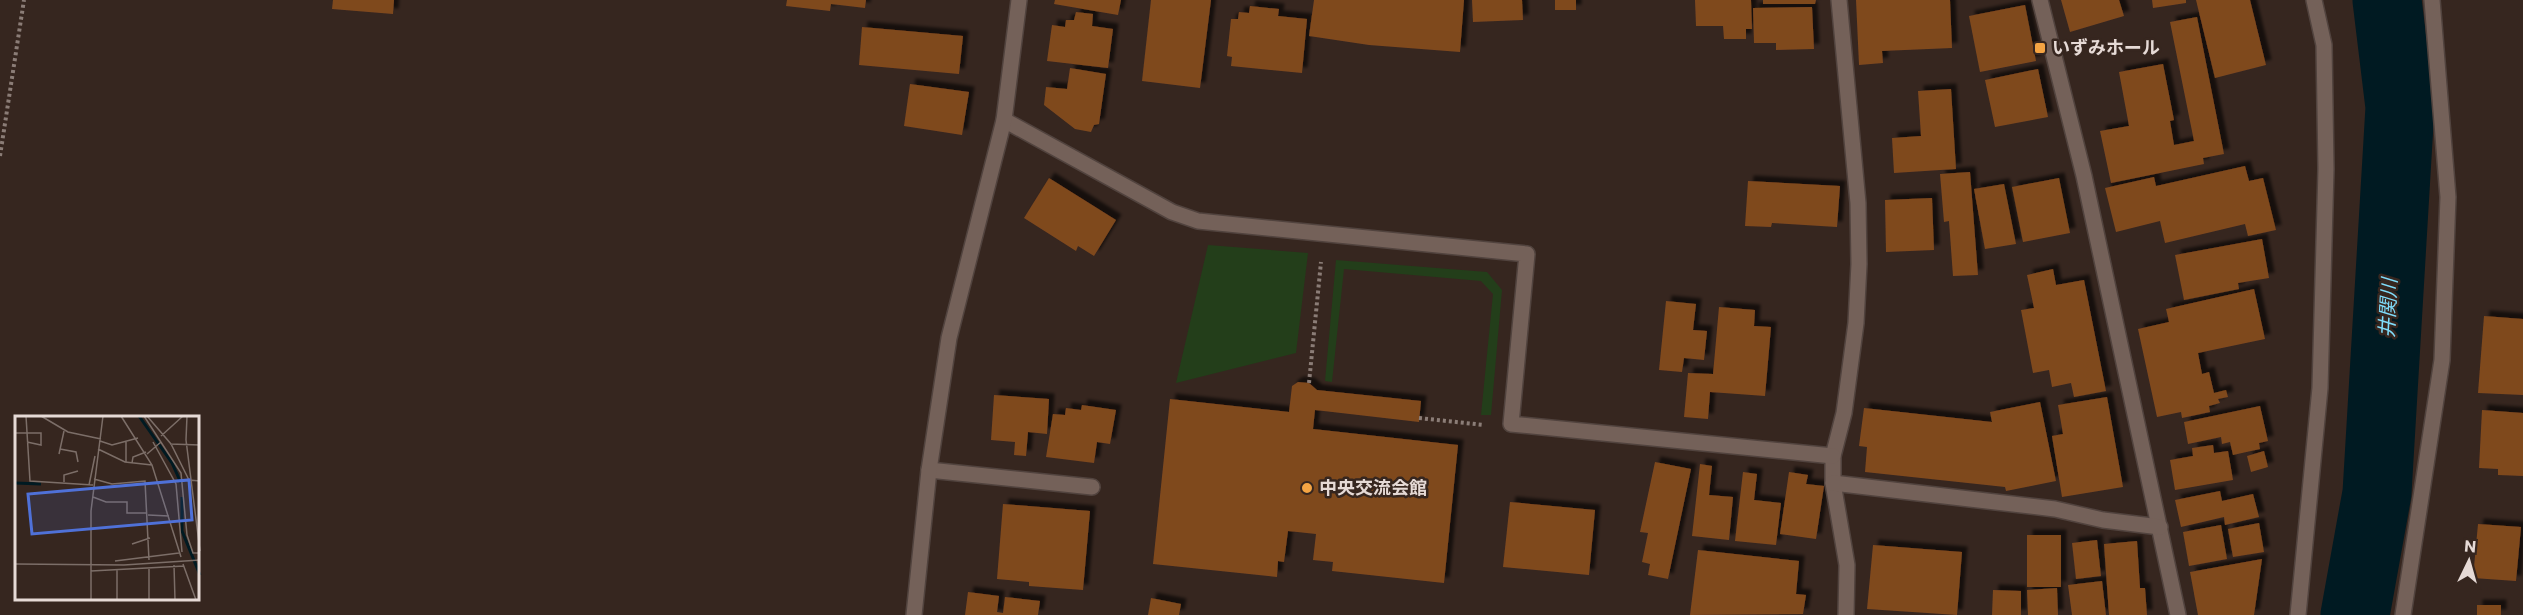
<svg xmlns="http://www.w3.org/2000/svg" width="2523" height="615" font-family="Commissioner,'Noto Sans JP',sans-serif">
<defs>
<filter id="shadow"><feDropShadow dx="5.5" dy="-5.5" stdDeviation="1.5" flood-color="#0009"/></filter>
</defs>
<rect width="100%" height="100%" fill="#36261f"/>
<g fill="#233e1a">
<path d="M1208,245L1308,253L1296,353L1176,383Z"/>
<path d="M1336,260L1487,272L1502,290L1491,415H1481L1493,294L1481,281L1344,269L1332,382L1325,381Z"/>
</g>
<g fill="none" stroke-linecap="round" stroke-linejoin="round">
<path stroke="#001a22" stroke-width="69" d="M2355,615L2377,493L2400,107L2387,0"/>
</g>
<g fill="#7f481f" filter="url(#shadow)">
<path d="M333,0H394L393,14L332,9Z"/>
<path d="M787,0H866L865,8L831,4L830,11L786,6Z"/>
<path d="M1055,0H1121L1118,15L1054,4Z"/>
<path d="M1151,0H1211L1200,88L1142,81Z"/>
<path d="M1314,0H1464L1460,52L1369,45L1309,36Z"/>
<path d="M1472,0H1522L1523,20L1473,22Z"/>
<rect x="1555" y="0" width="21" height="10"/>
<path d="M1695,0H1751L1752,29H1746V39H1724L1723,26H1696Z"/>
<path d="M1763,0H1816L1815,4H1763Z"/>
<path d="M1856,0H1950L1952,48L1882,51L1883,63L1859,65Z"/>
<path d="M2061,0H2119L2124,16L2070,32Z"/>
<path d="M2152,0H2186V3L2153,8Z"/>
<path d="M2196,0H2250L2266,65L2215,78Z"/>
<path d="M2025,5L2036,61L1980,72L1969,16Z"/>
<path d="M1250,6L1279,9L1278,16L1307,19L1302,73L1231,66L1232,57L1227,56L1231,19H1238L1239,12L1249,13Z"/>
<path d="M1812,7L1814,49L1776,50V43H1754L1753,8Z"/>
<path d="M1076,12L1093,14L1092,26L1113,29L1108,68L1047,61L1052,25L1065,27L1066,20H1074Z"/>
<path d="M2197,17L2224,154L2203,158L2204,164L2111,183L2100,131L2129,126L2119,72L2163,64L2174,120L2170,121L2174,145L2194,141L2170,22Z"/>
<path d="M862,27L963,36L959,74L859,65Z"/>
<path d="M1070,68L1106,74L1099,124L1094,125L1091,132L1075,129L1044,105L1046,87L1067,89Z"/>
<path d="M2038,69L2048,117L1995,127L1985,80Z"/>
<path d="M910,84L969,92L962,135L904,126Z"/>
<path d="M1951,89L1956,169L1894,173L1892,138L1921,136L1918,91Z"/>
<path d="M2245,166L2249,181L2263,178L2276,230L2248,236L2245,224L2165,243L2160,221L2116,232L2105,188L2154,177L2156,186Z"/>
<path d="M1970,172L1978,275L1953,276L1949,221L1944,222L1940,174Z"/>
<path d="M1049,178L1116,220L1094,256L1078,246L1076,251L1024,218Z"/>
<path d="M2059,178L2070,233L2023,242L2012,187Z"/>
<path d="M1748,181L1840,186L1837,227L1772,223L1771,227L1745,226Z"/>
<path d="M2004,184L2016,244L1985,249L1974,189Z"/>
<path d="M1932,198L1934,250L1886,252L1885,200Z"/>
<path d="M2262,239L2269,278L2238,283L2239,289L2184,300L2175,255Z"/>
<path d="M2053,269L2056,285L2084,280L2106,391L2074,397L2071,383L2052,387L2049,370L2033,373L2021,310L2034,308L2027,275Z"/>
<path d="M2254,289L2265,339L2198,353L2202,374L2209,372L2214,393L2226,390L2228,397L2218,399L2220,403L2209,406L2210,412L2182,418L2181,412L2157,417L2138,329L2169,322L2166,309Z"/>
<path d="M1666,301L1696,304L1693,330L1707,331L1704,360L1684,358L1682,372L1659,370Z"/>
<path d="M1719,307L1755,310L1754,326L1771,327L1765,396L1710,392L1708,419L1684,417L1688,373L1713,374Z"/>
<path d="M2484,316L2523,319V395L2478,393Z"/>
<path d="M1298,382L1309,383L1317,390L1421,401L1419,422L1315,410L1313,429L1458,445L1444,583L1332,571L1333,562L1313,560L1316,534L1288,531L1284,562L1278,561L1277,577L1153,564L1170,399L1289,412L1292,386Z"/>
<path d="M994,395L1049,399L1047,434L1028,432L1026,456L1014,455L1015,442L991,440Z"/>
<path d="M2107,397L2123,487L2062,497L2052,436L2063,434L2058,405Z"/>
<path d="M2040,402L2056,481L2006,491L2005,487L1865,472L1867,447L1859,446L1864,408L1992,422L1990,412Z"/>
<path d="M1082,405L1116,410L1110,444L1097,442L1094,463L1046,457L1053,414L1065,415L1066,408L1081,410Z"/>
<path d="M2260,406L2268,441L2259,443L2260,449L2233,455L2230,442L2222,444L2221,437L2188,444L2184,422Z"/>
<path d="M2482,410L2523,413V476L2498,475V469L2479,468Z"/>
<path d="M2213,445L2214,453L2228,451L2233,480L2175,490L2170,460L2193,456L2192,448Z"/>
<path d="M2264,451L2268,467L2251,472L2247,456Z"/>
<path d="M1655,462L1691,469L1668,579L1648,575L1650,564L1642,562L1648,533L1640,532Z"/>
<path d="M1700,464L1712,466L1709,495L1733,497L1729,540L1692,536Z"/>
<path d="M1743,472L1757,474L1754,500L1781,503L1776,545L1735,541Z"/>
<path d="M1789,472L1808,475L1806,484L1824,486L1816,539L1780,534Z"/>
<path d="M2220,491L2222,501L2253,494L2259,517L2225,525L2224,517L2181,527L2175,500Z"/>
<path d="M1510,502L1595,510L1589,575L1503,567Z"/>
<path d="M1003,504L1090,511L1083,590L1029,586V582L997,579Z"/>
<path d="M2259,523L2264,552L2233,557L2228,529Z"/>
<path d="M2478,524L2521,527L2516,581L2473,578Z"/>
<path d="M2221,525L2227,559L2189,566L2183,532Z"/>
<rect x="2027" y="535" width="34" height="52"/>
<path d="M2097,540L2101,576L2076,579L2072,543Z"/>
<path d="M2137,541L2140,588H2145L2147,615H2109L2104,544Z"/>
<path d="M1873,545L1962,552L1957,615L1867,609Z"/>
<path d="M1698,550L1799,561L1796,594L1806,595L1803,614L1690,615Z"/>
<path d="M2262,559L2254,615H2198L2190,572Z"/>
<path d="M2102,581L2106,615H2072L2068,585Z"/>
<path d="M2057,588L2058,615H2028L2027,590Z"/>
<path d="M1993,590L2021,591V615H1992Z"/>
<path d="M968,592L999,596L997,612L1003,613L1005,597L1040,601L1038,615H965Z"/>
<path d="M1151,598L1181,604L1179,615H1148Z"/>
<rect x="2477" y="605" width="24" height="10"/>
</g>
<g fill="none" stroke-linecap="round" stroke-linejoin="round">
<g stroke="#51433e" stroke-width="18">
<g id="street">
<path d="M1839,0L1858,203L1859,264L1856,323L1844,413L1833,456V483L1847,565L1846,615"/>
<path d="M2040,0L2084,176L2178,615"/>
<path d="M1004,120L1172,212L1198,221L1527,254L1511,424L1833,456"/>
<path d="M929,470L1092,487"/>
<path d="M1833,483L2055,509L2103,520L2160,527"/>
<path d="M914,615L929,470L949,338L1004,120L1019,0"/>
<path d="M2298,615L2320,388L2326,169L2324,45L2314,0"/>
<path d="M2403,615L2442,360L2448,197L2432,0"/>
</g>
</g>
<g stroke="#8b7d77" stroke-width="4" stroke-dasharray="3 3" stroke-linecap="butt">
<path d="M0,156L24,0"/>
<path d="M1309,383L1321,262"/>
<path d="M1419,418L1484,425"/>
</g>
<use href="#street" stroke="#746159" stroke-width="15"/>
</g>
<g fill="#f4a443" stroke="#36261f" stroke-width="2">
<rect x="2034" y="42" width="12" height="12" rx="3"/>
<circle cx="1307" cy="488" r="6"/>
</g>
<g text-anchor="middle" stroke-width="5" stroke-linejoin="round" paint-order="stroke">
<g font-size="18" font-weight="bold" fill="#e6dad6" stroke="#36261f" text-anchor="start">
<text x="2052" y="54">いずみホール</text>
<text x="1319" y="494">中央交流会館</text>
</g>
<g font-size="20" font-style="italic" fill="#7fdcfa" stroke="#36261f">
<text transform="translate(2388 308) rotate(-87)" y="7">井関川</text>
</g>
</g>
<g transform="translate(15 416)">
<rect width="184" height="184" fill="#36261f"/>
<path fill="none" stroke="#001a22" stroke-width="3" d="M124,0L157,47L166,67M0,67L26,68M167,81V115L185,159"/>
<path fill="none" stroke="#7c6e68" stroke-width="1.5" d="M11,0L15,65L78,69M26,0L53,16L86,23M106,0L137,49L166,141M129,0L166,57L172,119L178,137H185M132,0L156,28L174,64L185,65M172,0L171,24L185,135M0,17H26V29L12,26M146,20L168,0M85,25L97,29L123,22M111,26V46M138,26L161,68L167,136M155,28L185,29M45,33L61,36L63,46M83,33L110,46L137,49M44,38L49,15M132,38L146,26M117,47L118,41L131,36M79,63L97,68L130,65L134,144M49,66V59L63,55M74,69L80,40M78,81L91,86H112V97H132M133,99L154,100M117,128L135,122M100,145L164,137M0,148L109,149L185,144M168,148L181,184M159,149L160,184M134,152V184M102,154V184M76,155L169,150M76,184V95L88,0"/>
<path fill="#4f71d8" fill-opacity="0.15" stroke="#4f71d8" stroke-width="3" d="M174,64L177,104L17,118L13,78Z"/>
<rect width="184" height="184" fill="none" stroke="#e6dad6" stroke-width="3"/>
</g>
<g transform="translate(2469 561) rotate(5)" stroke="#36261f" stroke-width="4.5" paint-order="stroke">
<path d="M0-4.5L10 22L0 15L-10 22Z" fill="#e6dad6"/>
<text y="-9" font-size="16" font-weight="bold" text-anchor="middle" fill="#e6dad6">N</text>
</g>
</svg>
